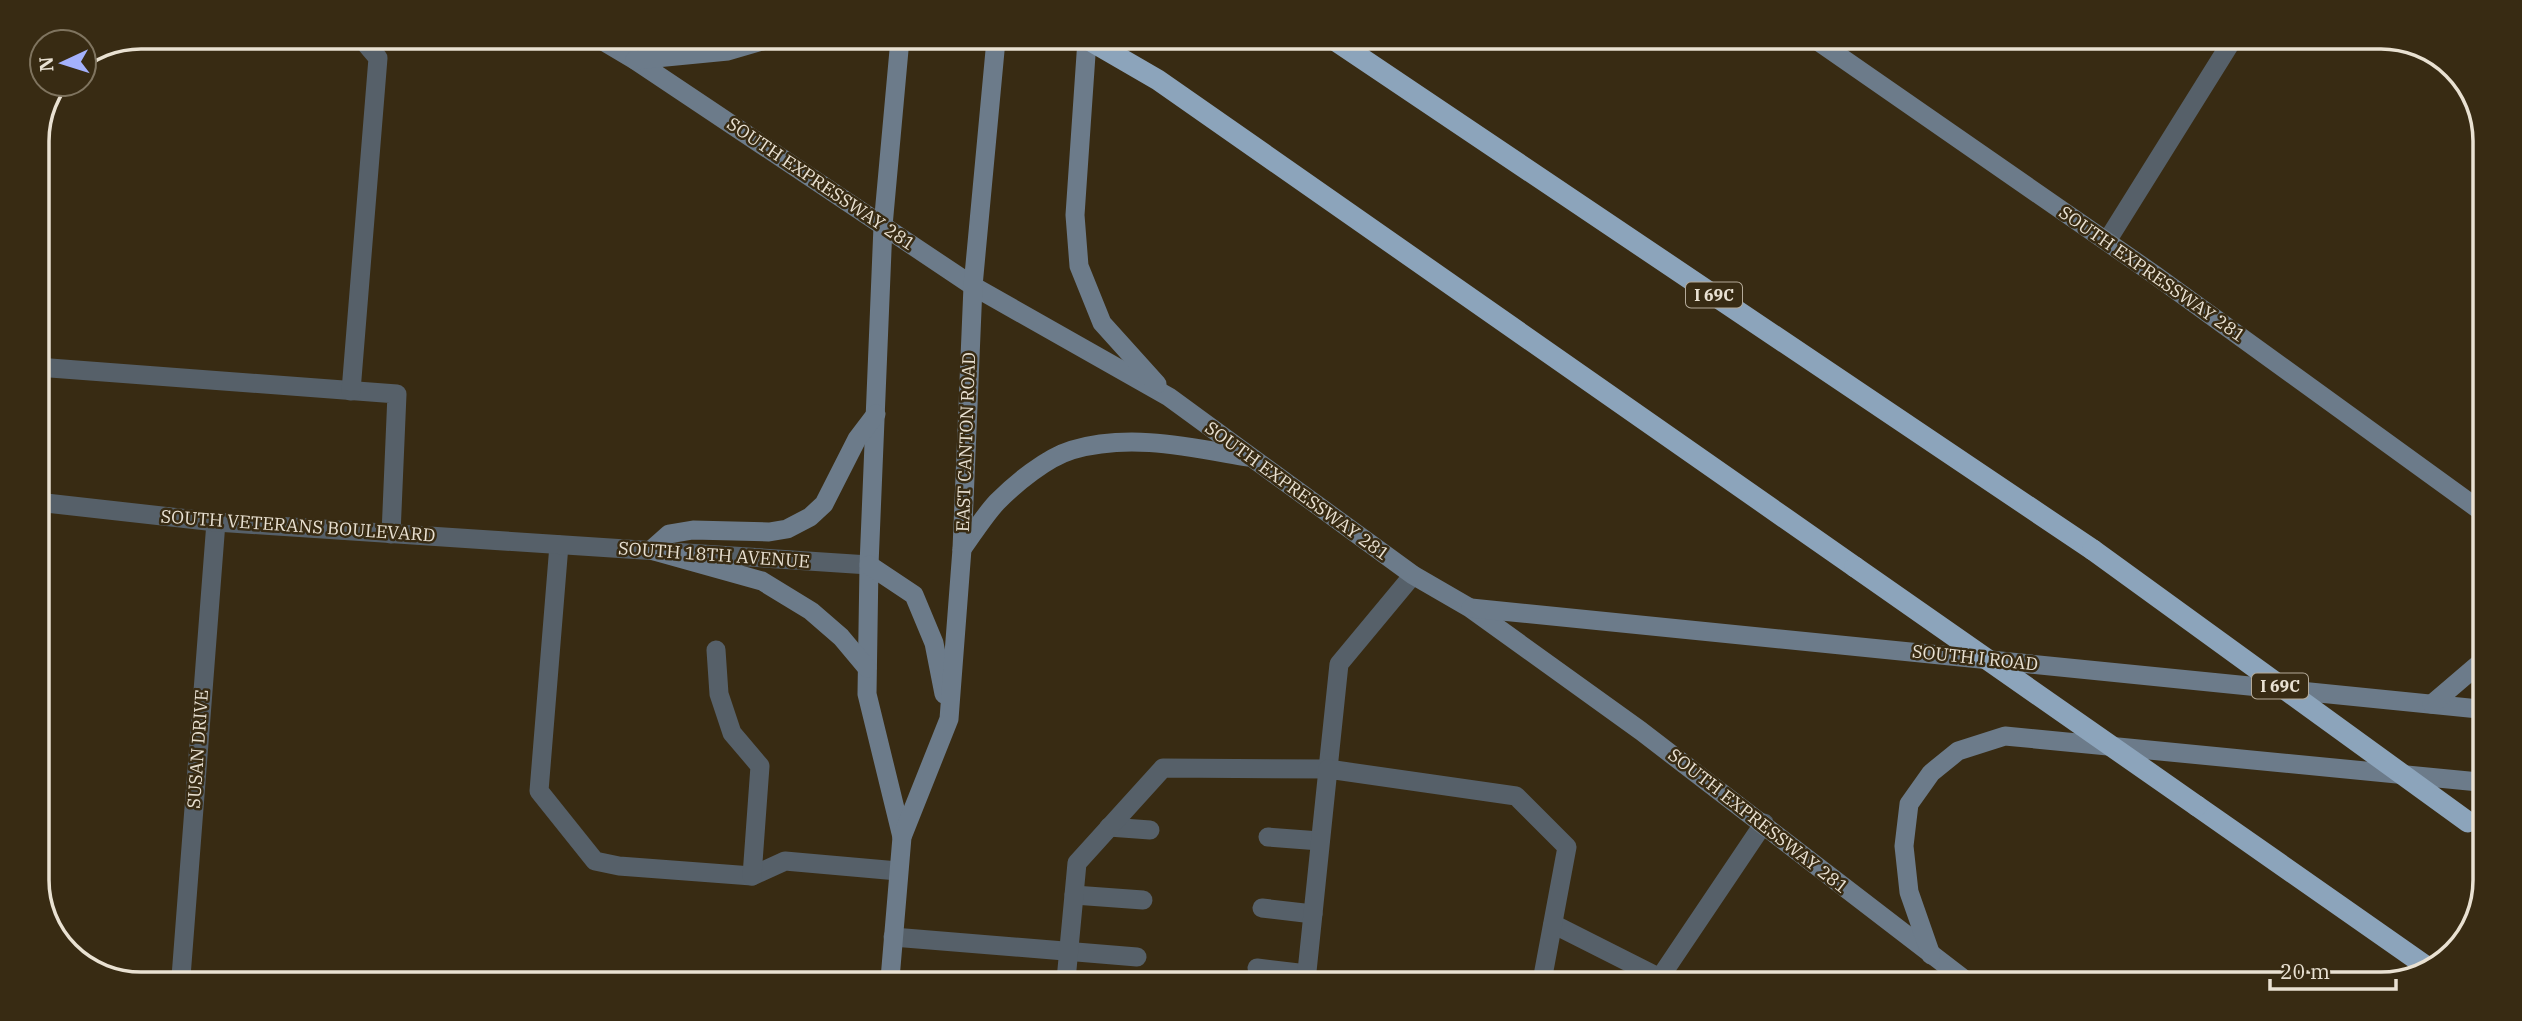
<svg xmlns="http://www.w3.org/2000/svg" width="2522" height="1021" font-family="'IBM Plex Serif',serif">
<rect width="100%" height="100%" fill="#382b13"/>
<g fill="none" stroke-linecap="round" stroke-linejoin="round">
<g stroke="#566069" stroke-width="19">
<path d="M2107,241L2230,44"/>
<path d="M37,367L397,394L391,534"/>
<path d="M351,391L378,58L361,38"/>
<path d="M559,545L539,791L595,861L619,866L752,876L785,861L898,871"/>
<path d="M716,650L719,694L732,733L760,766L752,876"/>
<path d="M1109,827L1150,830"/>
<path d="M1268,837L1320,841"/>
<path d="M1074,895L1143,900"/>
<path d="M1262,908L1313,914"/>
<path d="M1553,924L1660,978"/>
<path d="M893,937L1137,957"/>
<path d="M1257,968L1307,974"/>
<path d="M1066,980L1077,863L1163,768L1328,769L1339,664L1413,575"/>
<path d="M1306,981L1328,769L1516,796L1567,847L1542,981"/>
<path d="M1657,982L1764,823"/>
</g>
<path stroke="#566069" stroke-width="19" d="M181,977L216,522"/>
<path stroke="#566069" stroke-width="19" d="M37,502L216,522L869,565"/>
<g stroke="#6c7b8a" stroke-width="19">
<path d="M598,38L635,60L973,286L1169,397L1413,575L1470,608L1641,731L1969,983"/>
<path d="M900,39L883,226L869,565L867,694L902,837"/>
<path d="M1087,40L1075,215L1079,266L1102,323L1157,384"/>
<path d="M1819,42L2155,275L2481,511"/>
<path d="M635,60L728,51L769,39"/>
<path d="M962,549C973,534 984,516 997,502C1016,483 1046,458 1072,450C1130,433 1189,447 1247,457"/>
<path d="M651,550L669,534L693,530L769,532L787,529L810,517L824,504L857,439L876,414"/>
<path d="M651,550L762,581L811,611L841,637L867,668"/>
<path d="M869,565L914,595L934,643L944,694"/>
<path d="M1471,608L2479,709"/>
<path d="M2432,704L2480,663"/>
<path d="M1931,955L1909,892L1904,846L1909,804L1931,773L1958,751L2005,736L2479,782"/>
<path d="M890,979L902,837L949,719L962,549L973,286L996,40"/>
</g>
<g stroke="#8ca4bb" stroke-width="21">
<path d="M1089,40L1158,80L1855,567"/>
<path d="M1336,41L2093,550"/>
<path d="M2197,806L2430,969"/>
</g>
<g stroke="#8ca4bb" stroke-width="21">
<path d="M2093,550L2468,822"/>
<path d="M1855,567L2197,806"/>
</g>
</g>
<g text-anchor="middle" stroke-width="5" stroke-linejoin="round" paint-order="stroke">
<g fill="#382b13" stroke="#b4aa99" stroke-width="2">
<rect x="1686" y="282.5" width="56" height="25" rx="5"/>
<rect x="2252" y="673.5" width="56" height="25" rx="5"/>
</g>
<g font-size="16" font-weight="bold" fill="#e9e1d2">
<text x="1714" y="301">I 69C</text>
<text x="2280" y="692">I 69C</text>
</g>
<g font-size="18" fill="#e9e1d2" stroke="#382b13">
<text transform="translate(821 184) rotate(34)" y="6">SOUTH EXPRESSWAY 281</text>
<text transform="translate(2152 274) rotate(35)" y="6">SOUTH EXPRESSWAY 281</text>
<text transform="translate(966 442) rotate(-88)" y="6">EAST CANTON ROAD</text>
<text transform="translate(1297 491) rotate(36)" y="6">SOUTH EXPRESSWAY 281</text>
<text transform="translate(298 526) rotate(4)" y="6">SOUTH VETERANS BOULEVARD</text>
<text transform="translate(714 555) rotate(4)" y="6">SOUTH 18TH AVENUE</text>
<text transform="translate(1975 658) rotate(6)" y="6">SOUTH I ROAD</text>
<text transform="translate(198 749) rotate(-86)" y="6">SUSAN DRIVE</text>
<text transform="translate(1758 821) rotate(38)" y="6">SOUTH EXPRESSWAY 281</text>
</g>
</g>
<path d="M0 0H2522V1021H0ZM141 49H2381A92 92 0 0 1 2473 141V880A92 92 0 0 1 2381 972H141A92 92 0 0 1 49 880V141A92 92 0 0 1 141 49Z" fill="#382b13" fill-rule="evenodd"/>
<path fill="none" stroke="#e9e1d2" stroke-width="3.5" d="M141 49H2381A92 92 0 0 1 2473 141V880A92 92 0 0 1 2381 972H141A92 92 0 0 1 49 880V141A92 92 0 0 1 141 49Z"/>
<g transform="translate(63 63) rotate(266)"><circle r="33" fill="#382b13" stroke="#7f745f" stroke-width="2"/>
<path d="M0-5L12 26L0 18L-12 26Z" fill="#a4b1fc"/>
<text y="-10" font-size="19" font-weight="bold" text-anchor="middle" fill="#e9e1d2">N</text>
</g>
<path d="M2270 979v10h126v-10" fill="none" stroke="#e9e1d2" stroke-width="3.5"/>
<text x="2280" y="979" font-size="21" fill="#e9e1d2" stroke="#382b13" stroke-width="5" paint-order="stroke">20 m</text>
</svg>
